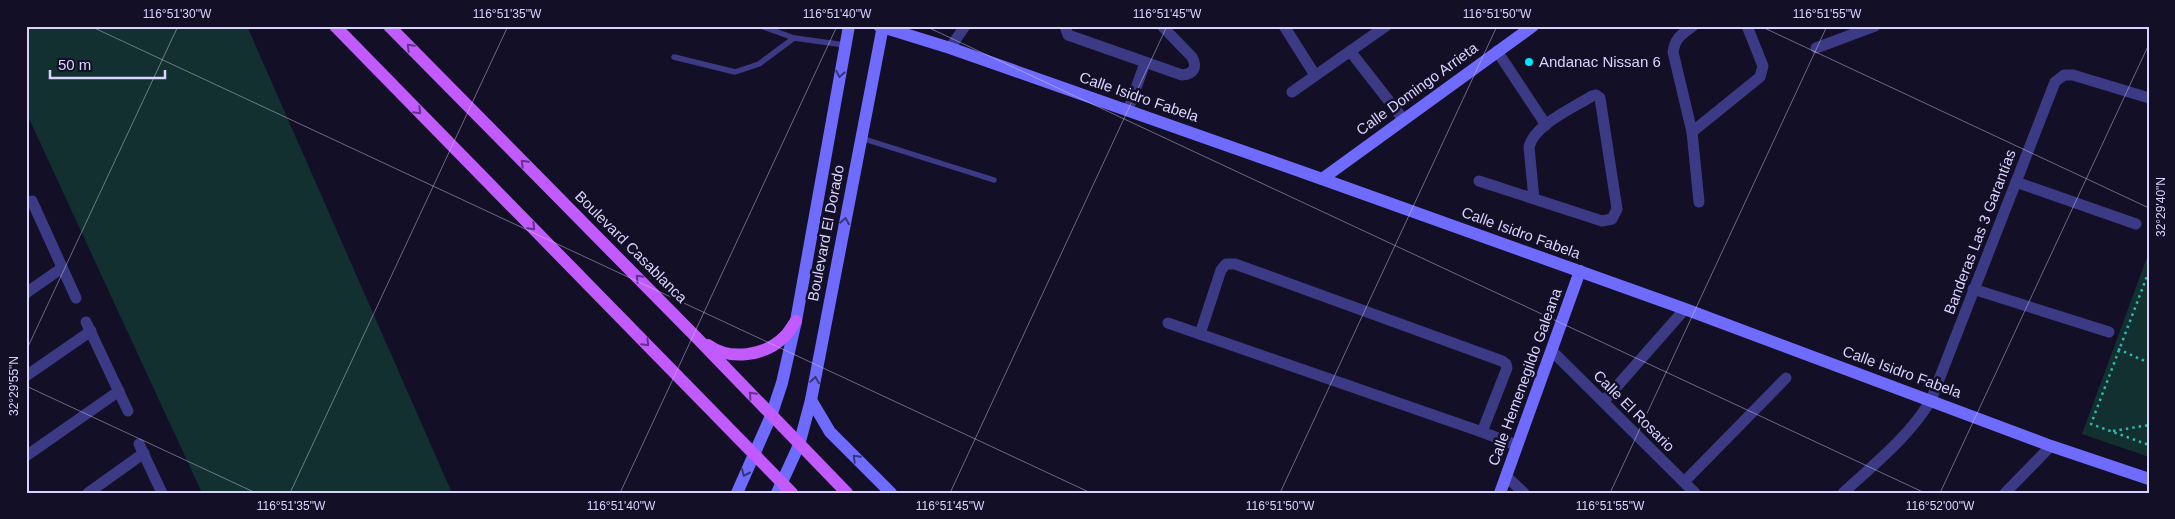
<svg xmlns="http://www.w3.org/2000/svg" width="2175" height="519" font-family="Helvetica,sans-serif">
<rect width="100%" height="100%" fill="#130f26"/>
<g fill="#12302f">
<path d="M26,26H247L452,493H202L26,112Z"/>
<path d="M2149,252V457L2082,434Z"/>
</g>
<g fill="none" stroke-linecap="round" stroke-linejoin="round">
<g stroke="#2fb8b0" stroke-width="2.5" stroke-dasharray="2.5 4" stroke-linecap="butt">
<path d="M2149,271L2091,424L2149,445"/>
<path d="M2118,349L2149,363"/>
<path d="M2113,431L2149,425"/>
</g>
<g stroke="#3d3a85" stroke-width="5.5">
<path d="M761,26L794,38L845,45"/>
<path d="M674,57L735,72L759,64L794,38"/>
<path d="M861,138L994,180"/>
</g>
<g stroke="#3d3a85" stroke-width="11">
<path d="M1065,26L1068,35L1182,75C1193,74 1198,68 1192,57L1162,26"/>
<path d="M1284,26L1315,75"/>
<path d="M1693,26C1682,34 1675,38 1673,52L1692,132L1699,202"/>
<path d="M950,48L965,26"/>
<path d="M1816,48L1875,26"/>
<path d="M1350,51L1403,119"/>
<path d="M1497,51L1546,125"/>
<path d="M1292,92L1386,26"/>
<path d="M1128,110L1145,63"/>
<path d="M1692,132L1760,77L1763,66L1747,26"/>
<path d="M1479,181L1602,221L1612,219L1617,209L1600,98L1596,95L1592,96C1573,108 1534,125 1529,147L1534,199"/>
<path d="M2016,182L2136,224"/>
<path d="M32,201L76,298"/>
<path d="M1973,289L2109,332"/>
<path d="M26,293L62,268"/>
<path d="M86,322L128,411"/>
<path d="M1168,323L1482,432L1516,445"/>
<path d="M1200,334L1221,270L1226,264H1235L1502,361L1506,364L1507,368L1482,432"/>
<path d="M1552,351L1695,493"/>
<path d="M26,376L91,331"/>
<path d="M1604,401L1685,309"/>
<path d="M139,444L162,493"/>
<path d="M26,456L119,391"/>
<path d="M1506,476L1524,493"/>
<path d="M1684,482L1786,378"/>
<path d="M88,493L144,453"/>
<path d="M1843,493C1874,464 1909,437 1931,400L2055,82L2064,75H2073L2149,98"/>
<path d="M2005,493L2051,446"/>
</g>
<g stroke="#6f6bff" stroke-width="12">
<path d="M879,26L950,48L1322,179L1685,309L2051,446L2149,479"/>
<path d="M1322,179L1533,26"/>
<path d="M811,400L830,432L891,493"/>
<path d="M737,493L771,416L782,383L796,321L849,26"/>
<path d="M777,493L799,445L811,400L883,26"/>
<path d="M1500,493L1580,271"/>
</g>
<g stroke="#c25bff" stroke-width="12">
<path d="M335,26L792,493"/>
<path d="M389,26L696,337L847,493"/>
<path d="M708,345C730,361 765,356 784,337C789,333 792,326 796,321"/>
</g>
</g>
<defs><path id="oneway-chevron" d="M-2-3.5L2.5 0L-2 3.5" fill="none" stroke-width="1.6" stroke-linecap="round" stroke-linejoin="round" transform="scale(1.25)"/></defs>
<g stroke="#623188">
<use href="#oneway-chevron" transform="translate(410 47) rotate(-135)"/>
<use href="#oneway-chevron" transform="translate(418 111) rotate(45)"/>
<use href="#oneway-chevron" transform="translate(524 163) rotate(-135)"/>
<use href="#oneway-chevron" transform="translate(532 227) rotate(45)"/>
<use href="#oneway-chevron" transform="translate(639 278) rotate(-135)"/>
<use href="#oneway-chevron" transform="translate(646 343) rotate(45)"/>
<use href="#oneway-chevron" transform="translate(752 395) rotate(-133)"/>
</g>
<g stroke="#38347d">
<use href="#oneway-chevron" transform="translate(840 74) rotate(100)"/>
<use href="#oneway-chevron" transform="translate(845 221) rotate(-80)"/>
<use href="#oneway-chevron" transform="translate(815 380) rotate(-81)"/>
<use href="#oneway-chevron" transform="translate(856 458) rotate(-135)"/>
<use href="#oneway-chevron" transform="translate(745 473) rotate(114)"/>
</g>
<path fill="none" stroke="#d9d4ff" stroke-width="1" stroke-opacity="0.45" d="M90,26L1091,493M925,26L1925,493M1760,26L2149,208M26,351L178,26M26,386L256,493M290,493L508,26M620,493L837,26M950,493L1167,26M1280,493L1497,26M1610,493L1827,26M1940,493L2149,44"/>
<circle fill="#00e5ff" stroke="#130f26" stroke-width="2" cx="1529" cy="62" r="5"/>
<g text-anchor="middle" stroke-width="5" stroke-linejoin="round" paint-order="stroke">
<g font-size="15" fill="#d9d4ff" stroke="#130f26" text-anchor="start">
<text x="1539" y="67">Andanac Nissan 6</text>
</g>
<g font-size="15" fill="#d9d4ff" stroke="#130f26">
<text transform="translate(1417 89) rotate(-36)" y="5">Calle Domingo Arrieta</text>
<text transform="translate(1139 97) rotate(19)" y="5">Calle Isidro Fabela</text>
<text transform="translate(1980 232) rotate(-69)" y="5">Banderas Las 3 Garantías</text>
<text transform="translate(826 233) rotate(-79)" y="5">Boulevard El Dorado</text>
<text transform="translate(1521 233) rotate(20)" y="5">Calle Isidro Fabela</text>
<text transform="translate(631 247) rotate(45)" y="5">Boulevard Casablanca</text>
<text transform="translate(1902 372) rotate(20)" y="5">Calle Isidro Fabela</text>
<text transform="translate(1525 377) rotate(-70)" y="5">Calle Hemenegildo Galeana</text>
<text transform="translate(1634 411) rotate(45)" y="5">Calle El Rosario</text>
</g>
</g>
<rect width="2175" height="519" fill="none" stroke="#130f26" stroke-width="55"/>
<path d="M50 70v8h115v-8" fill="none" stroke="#d9d4ff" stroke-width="2.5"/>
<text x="58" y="70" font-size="15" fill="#d9d4ff" stroke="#130f26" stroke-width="4" paint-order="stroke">50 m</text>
<rect x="28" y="28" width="2120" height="464" fill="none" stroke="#d9d4ff" stroke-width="2"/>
<g font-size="12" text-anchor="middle" fill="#d9d4ff">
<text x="177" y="18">116°51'30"W</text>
<text x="507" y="18">116°51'35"W</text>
<text x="837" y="18">116°51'40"W</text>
<text x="1167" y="18">116°51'45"W</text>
<text x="1497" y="18">116°51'50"W</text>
<text x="1827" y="18">116°51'55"W</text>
<text transform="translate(2161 207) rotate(-90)" y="4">32°29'40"N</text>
<text transform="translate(14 386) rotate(-90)" y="4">32°29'55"N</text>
<text x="291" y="510">116°51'35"W</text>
<text x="621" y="510">116°51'40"W</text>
<text x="950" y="510">116°51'45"W</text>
<text x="1280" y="510">116°51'50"W</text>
<text x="1610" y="510">116°51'55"W</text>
<text x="1940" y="510">116°52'00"W</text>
</g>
</svg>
